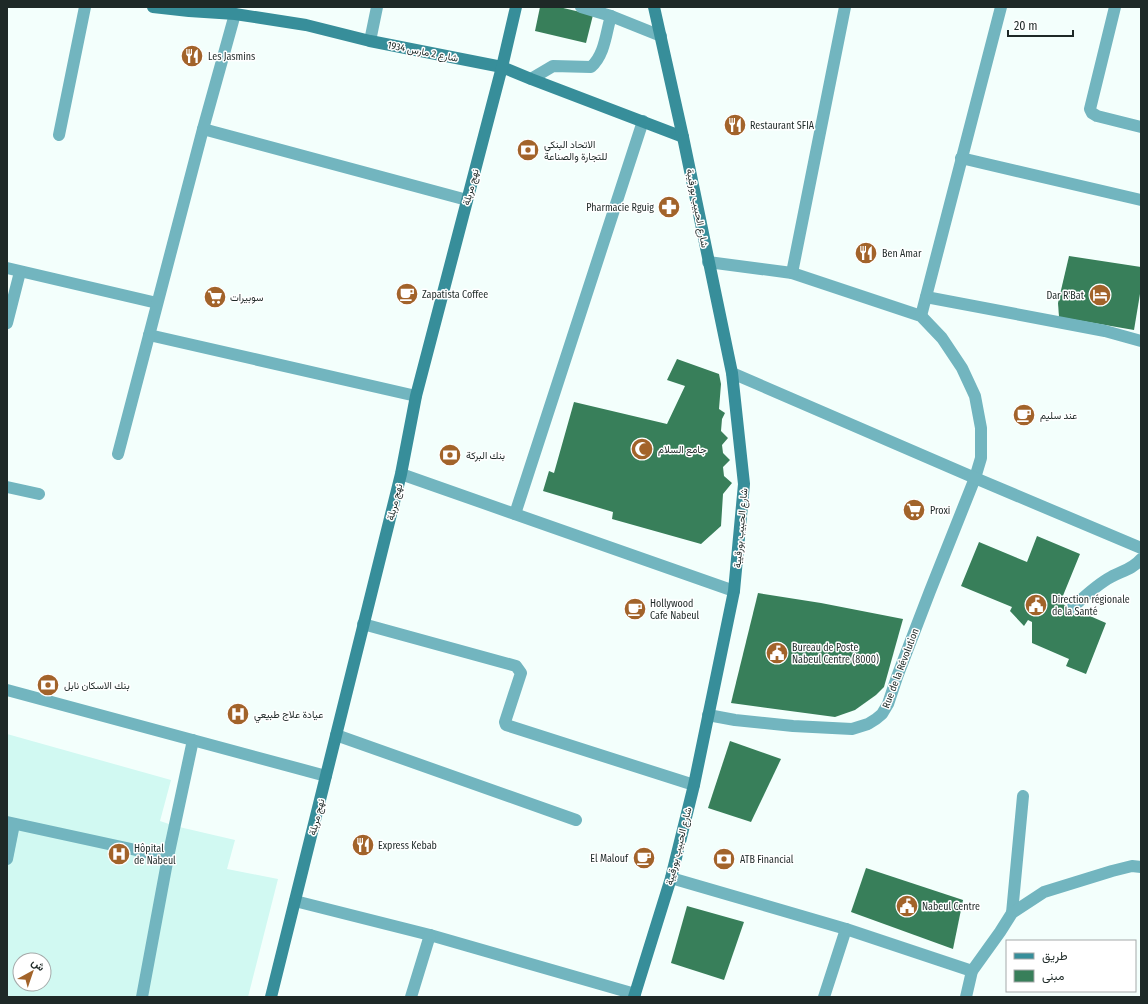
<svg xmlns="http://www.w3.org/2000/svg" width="1148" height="1004" font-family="'Fira Sans Condensed',Vazirmatn,sans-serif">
<rect width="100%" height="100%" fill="#f3fffc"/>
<path fill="#d1f9f2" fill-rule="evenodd" d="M7,734L171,780L160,821L175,826L235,840L227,869L278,879L248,997H7ZM20,960H44V984H20Z"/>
<g fill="#387f5a">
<path d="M540,7H559L593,15L586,43L535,31Z"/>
<path d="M1069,256L1141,267V288L1134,330L1059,317L1058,303Z"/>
<path d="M677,359L719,374L721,384L719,409L725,413L722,419L721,431L728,438L722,445L723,453L730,460L723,467L724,476L732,483L723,494L721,526L701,544L612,519L613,512L543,491L549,471L554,473L574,402L667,424L685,386L667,380Z"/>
<path d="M1037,536L1080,554L1060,603L1106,623L1086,674L1066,666L1069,659L1032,643V622L1028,620L1024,626L1010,611L1012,607L961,586L979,542L1027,562Z"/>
<path d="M758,593L821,603L903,619L884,687L876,695L855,710L835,717L731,703Z"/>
<path d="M730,741L781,759L751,822L708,808Z"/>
<path d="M866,868L963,900L953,949L851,912Z"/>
<path d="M687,906L744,922L724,980L671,963Z"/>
</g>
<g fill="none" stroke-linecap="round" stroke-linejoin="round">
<g stroke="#72b5bf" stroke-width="12">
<path d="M581,7L611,16L661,36"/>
<path d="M531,79L553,66L591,67C605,55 606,32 611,16"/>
<path d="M1072,608C1084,597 1096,585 1111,577C1122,571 1133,569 1141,559"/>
<path d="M7,822L168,857"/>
<path d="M7,859L14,824"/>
<path d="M142,997L168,857L193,740"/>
</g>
<g stroke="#72b5bf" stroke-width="12">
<path d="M1115,7L1090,109L1092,113L1097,116L1141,127"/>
<path d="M370,41L377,7"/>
<path d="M203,129L467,200"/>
<path d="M59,135L85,7"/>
<path d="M961,158L1141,200"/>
<path d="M708,262L792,273L921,316L942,338L962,368L975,396L981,428V458L975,478L930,591L897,677L888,704L882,714L876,719L868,724L852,729L793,726L735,720L708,715"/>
<path d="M7,268L157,303"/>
<path d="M792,273L845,7"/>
<path d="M926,297L1105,331L1141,341"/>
<path d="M921,316L1001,7"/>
<path d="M7,323L20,272"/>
<path d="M149,335L416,396"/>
<path d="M732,373L975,478L1141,548"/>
<path d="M118,454L203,129L235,14"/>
<path d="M401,474L734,591"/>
<path d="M7,487L39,494"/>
<path d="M515,514L643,121"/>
<path d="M363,624L516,666L521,673L505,722L506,725L694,785"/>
<path d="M7,690L326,776"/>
<path d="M336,735L576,820"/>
<path d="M671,878L846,929L972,971"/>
<path d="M295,901L430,935L635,994"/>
<path d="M1012,913L1023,796"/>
<path d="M411,997L430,935"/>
<path d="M824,997L846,929"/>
<path d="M966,997L972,971L1000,932L1012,913L1044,892L1112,871L1132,866L1141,867"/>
</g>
<g stroke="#378e9a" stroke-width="12">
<path d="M153,7L189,11L235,14L306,25L370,41L502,67L531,79L683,137"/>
<path d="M271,997L401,474L416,396L502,67L516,7"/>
<path d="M634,997L671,878L694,785L734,591L744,484L732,373L683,137L654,7"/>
</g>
</g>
<defs>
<g id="restaurant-disc" transform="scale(1.15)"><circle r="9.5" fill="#a2632a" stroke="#fff"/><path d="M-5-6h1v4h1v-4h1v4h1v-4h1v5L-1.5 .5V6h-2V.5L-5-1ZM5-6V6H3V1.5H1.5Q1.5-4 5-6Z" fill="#fff"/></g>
<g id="bank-disc" transform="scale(1.15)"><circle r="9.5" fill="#a2632a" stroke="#fff"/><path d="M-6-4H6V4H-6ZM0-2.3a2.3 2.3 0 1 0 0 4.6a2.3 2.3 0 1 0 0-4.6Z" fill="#fff"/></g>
<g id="pharmacy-disc" transform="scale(1.15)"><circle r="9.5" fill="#a2632a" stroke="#fff"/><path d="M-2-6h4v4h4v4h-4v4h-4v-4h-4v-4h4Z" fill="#fff"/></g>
<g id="cafe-disc" transform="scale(1.15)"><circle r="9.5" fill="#a2632a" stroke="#fff"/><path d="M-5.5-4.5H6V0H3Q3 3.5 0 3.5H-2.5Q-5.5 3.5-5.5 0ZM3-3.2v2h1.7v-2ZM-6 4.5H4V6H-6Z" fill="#fff"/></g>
<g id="hotel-disc" transform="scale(1.15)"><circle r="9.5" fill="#a2632a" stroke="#fff"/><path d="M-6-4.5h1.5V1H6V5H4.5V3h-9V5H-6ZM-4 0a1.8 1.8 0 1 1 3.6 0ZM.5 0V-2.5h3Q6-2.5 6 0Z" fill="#fff"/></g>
<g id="supermarket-disc" transform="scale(1.15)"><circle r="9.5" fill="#a2632a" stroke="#fff"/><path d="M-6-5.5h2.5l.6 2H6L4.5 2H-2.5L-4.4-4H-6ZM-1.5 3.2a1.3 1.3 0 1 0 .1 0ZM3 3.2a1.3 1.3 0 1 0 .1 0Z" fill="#fff"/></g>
<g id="mosque-disc" transform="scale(1.15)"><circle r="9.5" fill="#a2632a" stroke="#fff"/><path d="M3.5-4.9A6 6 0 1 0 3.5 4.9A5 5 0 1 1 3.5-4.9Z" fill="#fff"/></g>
<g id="civic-disc" transform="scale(1.15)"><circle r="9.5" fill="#a2632a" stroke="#fff"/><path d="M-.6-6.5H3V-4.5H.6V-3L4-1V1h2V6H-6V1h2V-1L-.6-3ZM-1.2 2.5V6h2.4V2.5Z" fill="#fff"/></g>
<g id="hospital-disc" transform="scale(1.15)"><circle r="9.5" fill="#a2632a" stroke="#fff"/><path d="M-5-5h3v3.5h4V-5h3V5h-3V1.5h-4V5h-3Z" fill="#fff"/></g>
</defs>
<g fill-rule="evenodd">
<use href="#restaurant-disc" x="192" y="56"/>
<use href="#restaurant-disc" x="735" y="125"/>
<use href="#bank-disc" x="528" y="150"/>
<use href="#pharmacy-disc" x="669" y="207"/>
<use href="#restaurant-disc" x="866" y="253"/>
<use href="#cafe-disc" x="407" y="294"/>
<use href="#hotel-disc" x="1100" y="295"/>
<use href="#supermarket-disc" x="215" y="297"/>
<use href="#cafe-disc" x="1024" y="415"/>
<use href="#mosque-disc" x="642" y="449"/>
<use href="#bank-disc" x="450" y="455"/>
<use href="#supermarket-disc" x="914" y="510"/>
<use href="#civic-disc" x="1036" y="605"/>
<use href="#cafe-disc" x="635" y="609"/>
<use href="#civic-disc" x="777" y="653"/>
<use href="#bank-disc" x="48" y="685"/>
<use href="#hospital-disc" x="238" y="714"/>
<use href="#restaurant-disc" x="363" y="845"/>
<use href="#hospital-disc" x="119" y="854"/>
<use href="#cafe-disc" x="644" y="858"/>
<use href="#bank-disc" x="724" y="859"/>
<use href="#civic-disc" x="907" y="906"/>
</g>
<g text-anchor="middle" stroke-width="3" stroke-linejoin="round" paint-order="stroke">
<g font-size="10" fill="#1e2927" stroke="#fff">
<text transform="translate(423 51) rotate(11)" y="4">شارع 2 مارس 1934</text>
<text transform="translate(470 187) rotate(-75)" y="4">نهج مربلة</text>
<text transform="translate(698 208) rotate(79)" y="4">شارع الحبيب بورقيبة</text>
<text transform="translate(394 502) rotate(-76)" y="4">نهج مربلة</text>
<text transform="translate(740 528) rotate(-85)" y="4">شارع الحبيب بورقيبة</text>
<text transform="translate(900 668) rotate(-69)" y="4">Rue de la Révolution</text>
<text transform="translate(316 817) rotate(-76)" y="4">نهج مربلة</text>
<text transform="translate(678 846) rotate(-76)" y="4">شارع الحبيب بورقيبة</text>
</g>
<g font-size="10" fill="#1e2927" stroke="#fff" text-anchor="start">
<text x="208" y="60">Les Jasmins</text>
<text x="750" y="129">Restaurant SFIA</text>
<text x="544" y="148">الاتحاد البنكي<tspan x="544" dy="12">للتجارة والصناعة</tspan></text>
<text x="654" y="211" text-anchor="end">Pharmacie Rguig</text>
<text x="882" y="257">Ben Amar</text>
<text x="422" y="298">Zapatista Coffee</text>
<text x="1084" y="299" text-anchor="end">Dar R'Bat</text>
<text x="230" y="301">سوبيرات</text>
<text x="1040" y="419">عند سليم</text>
<text x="658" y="453">جامع السلام</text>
<text x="466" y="459">بنك البركة</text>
<text x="930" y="514">Proxi</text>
<text x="1052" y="603">Direction régionale<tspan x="1052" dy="12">de la Santé</tspan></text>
<text x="650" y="607">Hollywood<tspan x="650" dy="12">Cafe Nabeul</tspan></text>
<text x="792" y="651">Bureau de Poste<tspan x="792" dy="12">Nabeul Centre (8000)</tspan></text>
<text x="64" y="689">بنك الاسكان نابل</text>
<text x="254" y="718">عيادة علاج طبيعي</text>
<text x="378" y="849">Express Kebab</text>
<text x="134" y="852">Hôpital<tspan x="134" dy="12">de Nabeul</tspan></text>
<text x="628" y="862" text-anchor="end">El Malouf</text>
<text x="740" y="863">ATB Financial</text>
<text x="922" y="910">Nabeul Centre</text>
</g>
</g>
<rect width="1148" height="1004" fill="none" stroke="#1e2927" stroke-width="16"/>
<rect x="1006" y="940" width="130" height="52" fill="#ffffff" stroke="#a5a9a9"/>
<rect x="1014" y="953" width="20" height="6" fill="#378e9a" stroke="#a5a9a9"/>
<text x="1042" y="960" font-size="12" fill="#1e2927">طريق</text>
<rect x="1014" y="970" width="20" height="12" fill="#387f5a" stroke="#a5a9a9"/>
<text x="1042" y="980" font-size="12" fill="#1e2927">مبنى</text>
<g transform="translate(32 972) rotate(40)"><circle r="19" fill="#ffffff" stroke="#a5a9a9"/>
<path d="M0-3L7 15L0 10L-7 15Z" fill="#a2632a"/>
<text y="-6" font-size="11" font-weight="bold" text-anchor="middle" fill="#1e2927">ش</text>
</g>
<path d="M1008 30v6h65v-6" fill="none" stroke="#1e2927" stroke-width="2"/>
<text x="1014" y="30" font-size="12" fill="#1e2927" stroke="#ffffff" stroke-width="3" paint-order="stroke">20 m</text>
</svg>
